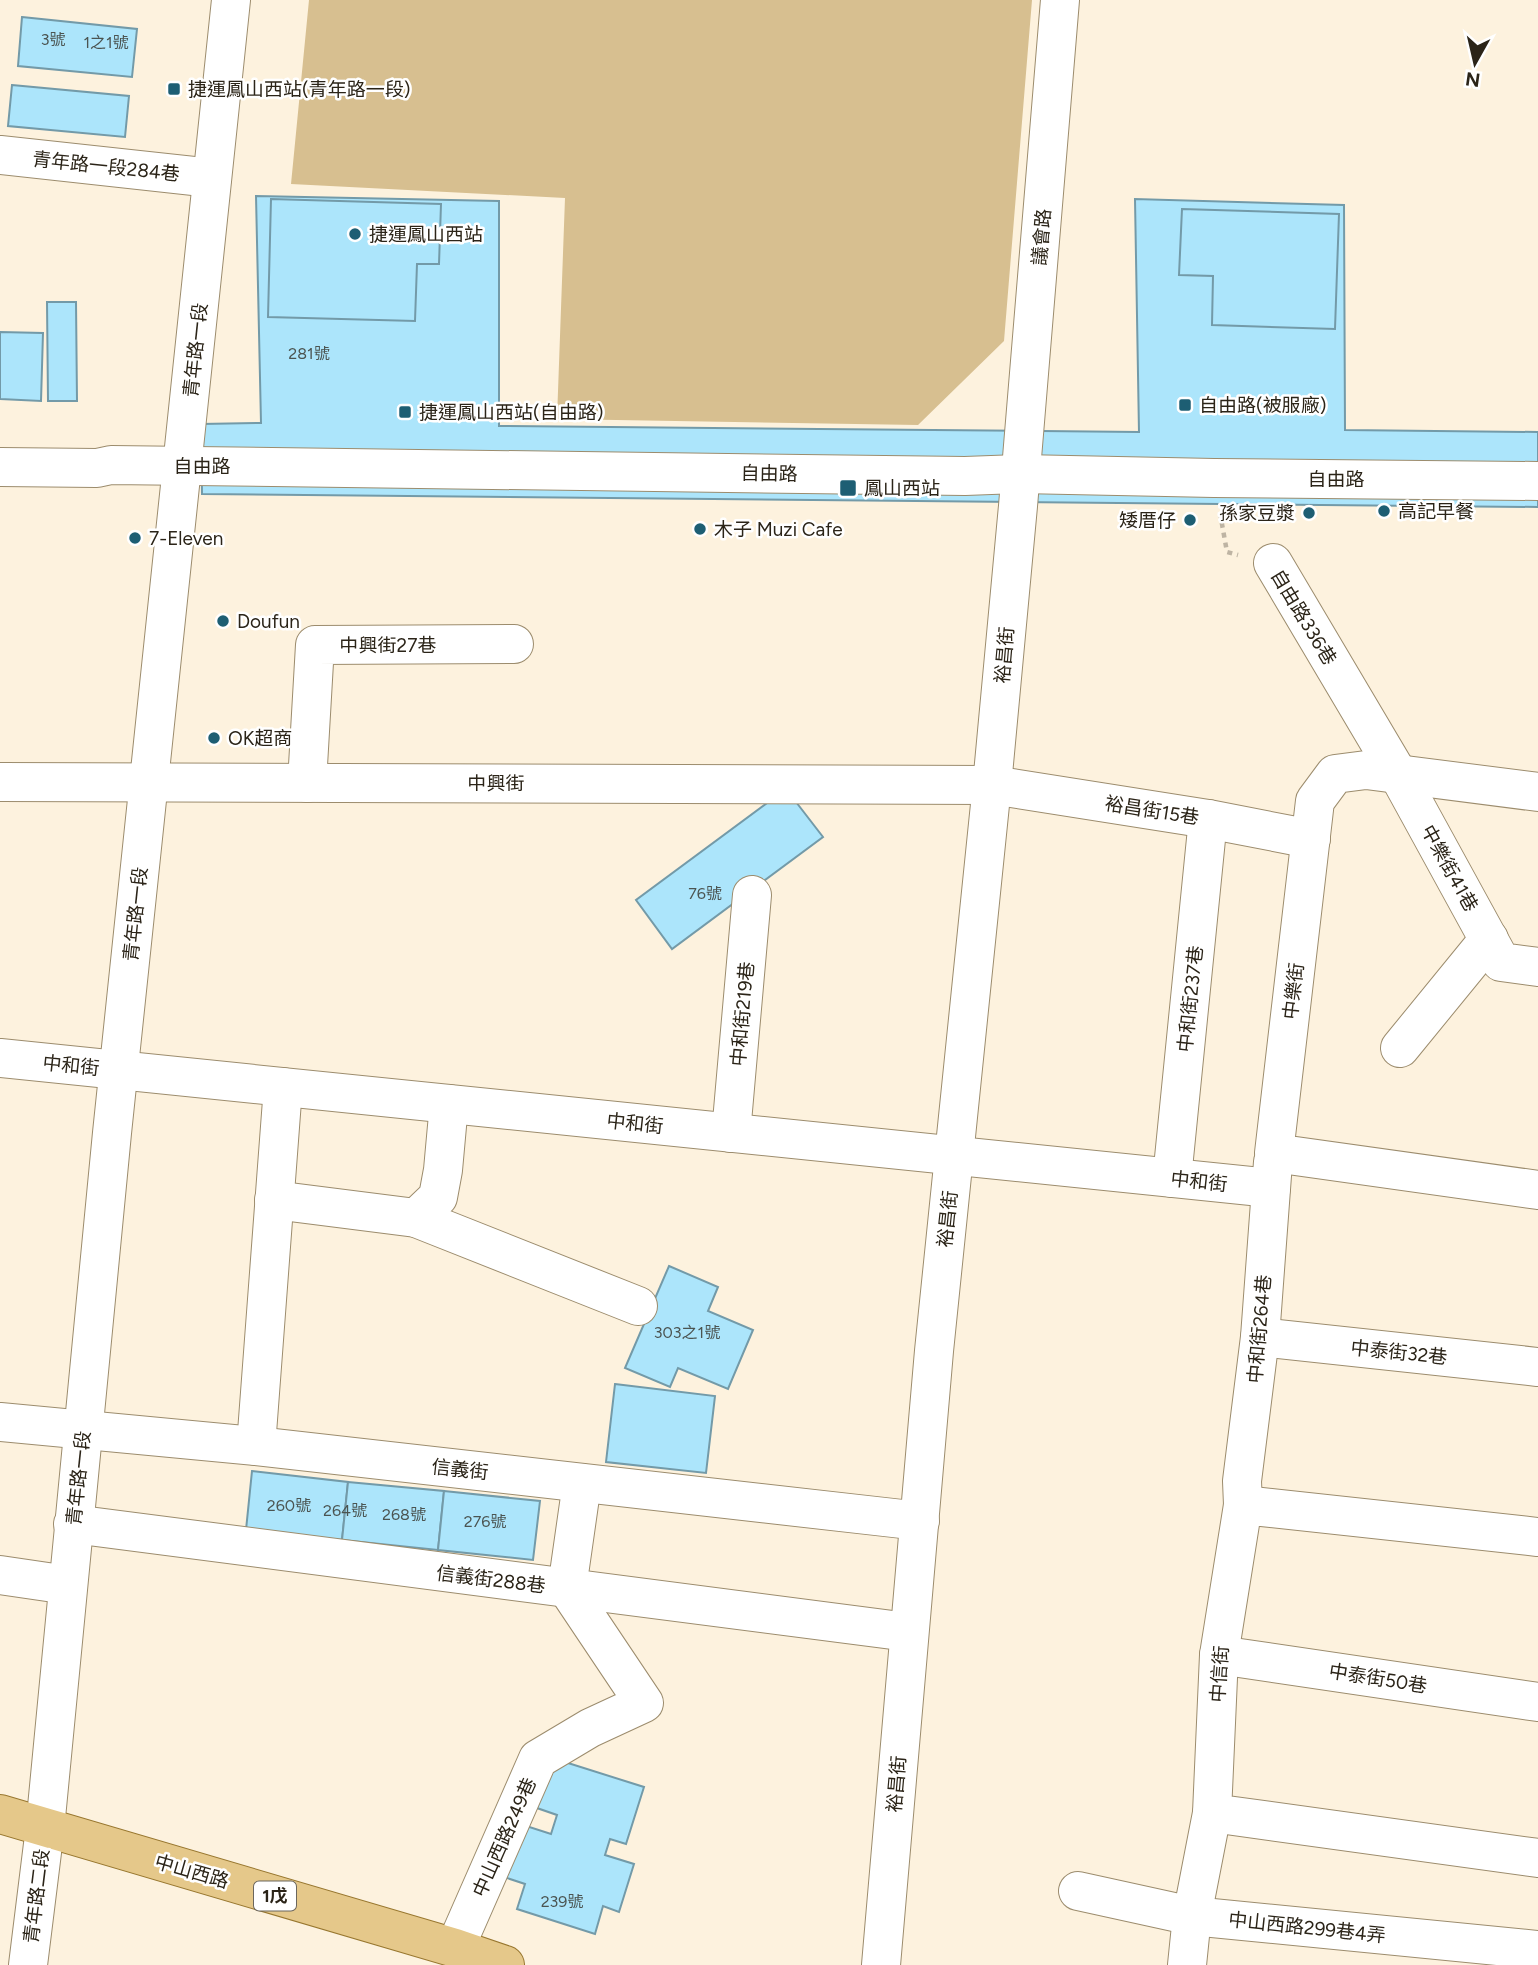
<svg xmlns="http://www.w3.org/2000/svg" width="1538" height="1965" font-family="Figtree,'Noto Sans TC',sans-serif">
<rect width="100%" height="100%" fill="#fdf2de"/>
<path fill="#d7bf90" d="M309,0H1032L1004,341L918,425L557,419L565,198L291,184Z"/>
<g fill="#ace5fb" stroke="#739aa8" stroke-width="2">
<path d="M22,17L137,29L132,77L18,66Z"/>
<path d="M12,85L129,96L125,137L8,126Z"/>
<path d="M256,196L499,201V426L1139,432L1135,199L1344,205L1345,430L1538,432V507L202,494L201,424L261,423Z"/>
<path d="M271,199L441,204L439,264H417L415,321L268,317Z"/>
<path d="M1182,209L1339,214L1335,329L1212,325L1213,276L1179,275Z"/>
<path d="M47,302H76L77,401H48Z"/>
<path d="M0,332L43,333L41,401L0,399Z"/>
<path d="M786,789L823,837L672,949L636,900Z"/>
<path d="M669,1266L718,1287L708,1311L753,1330L728,1389L678,1368L670,1387L625,1368Z"/>
<path d="M615,1384L715,1396L706,1473L606,1462Z"/>
<path d="M252,1471L348,1482L342,1540L246,1530Z"/>
<path d="M348,1482L444,1491L438,1550L342,1540Z"/>
<path d="M444,1491L540,1501L533,1560L438,1550Z"/>
<path d="M549,1757L644,1787L626,1844L610,1839L605,1855L634,1864L619,1912L603,1906L595,1934L517,1909L525,1884L501,1876L517,1823L551,1834L557,1815L534,1807Z"/>
</g>
<g fill="none" stroke-linecap="round" stroke-linejoin="round">
<g stroke="#9c8c6d" stroke-width="40">
<g id="minor">
<path d="M0,155L212,178"/>
<path d="M0,467L97,468L111,465L965,476L1021,474L1214,478L1538,481"/>
<path d="M1273,563L1398,774L1501,962L1538,967"/>
<path d="M0,782L992,785L1208,819L1311,839"/>
<path d="M307,783L315,645L514,644"/>
<path d="M1538,792L1366,770L1335,774L1315,801L1274,1153L1538,1190"/>
<path d="M1400,1048L1489,939"/>
<path d="M0,1058L1271,1188"/>
<path d="M731,1133L752,895"/>
<path d="M1172,1178L1208,819"/>
<path d="M274,1200L416,1218L638,1306"/>
<path d="M416,1218L438,1197L443,1170L449,1104"/>
<path d="M1260,1337L1538,1367"/>
<path d="M0,1422L256,1446L920,1521"/>
<path d="M256,1446L283,1087"/>
<path d="M1243,1505L1242,1481L1260,1337L1273,1162"/>
<path d="M73,1524L908,1632"/>
<path d="M1538,1537L1243,1505L1219,1655L1212,1813L1538,1858"/>
<path d="M0,1575L68,1585"/>
<path d="M1219,1655L1538,1702"/>
<path d="M1078,1891L1192,1916L1538,1950"/>
<path d="M455,1948L538,1759L590,1728L644,1703L567,1588L582,1483"/>
<path d="M28,1965L45,1828L112,1133L231,0"/>
<path d="M881,1965L934,1351L992,785L1018,506L1060,0"/>
<path d="M1187,1965L1192,1916L1212,1813"/>
</g>
</g>
<g stroke="#98772f" stroke-width="40">
<path id="major" d="M0,1814L455,1948L505,1965"/>
</g>
<path stroke="#beb4a3" stroke-width="4.5" stroke-dasharray="5 5" stroke-linecap="butt" d="M1220,513L1227,552L1238,555"/>
<use href="#minor" stroke="#fff" stroke-width="38"/>
<use href="#major" stroke="#e5c88a" stroke-width="38"/>
</g>
<g fill="#1d5e73" stroke="#fff" stroke-width="2.5">
<rect x="167" y="82" width="14" height="14" rx="3.5"/>
<circle cx="355" cy="234" r="7"/>
<rect x="1178" y="398" width="14" height="14" rx="3.5"/>
<rect x="398" y="405" width="14" height="14" rx="3.5"/>
<rect x="839" y="479" width="18" height="18" rx="3.5"/>
<circle cx="1384" cy="511" r="7"/>
<circle cx="1309" cy="513" r="7"/>
<circle cx="1190" cy="520" r="7"/>
<circle cx="700" cy="529" r="7"/>
<circle cx="135" cy="538" r="7"/>
<circle cx="223" cy="621" r="7"/>
<circle cx="214" cy="738" r="7"/>
</g>
<g text-anchor="middle" stroke-width="5" stroke-linejoin="round" paint-order="stroke">
<g font-size="16" fill="#4b5451">
<text x="53" y="45">3號</text>
<text x="106" y="48">1之1號</text>
<text x="309" y="359">281號</text>
<text x="705" y="899">76號</text>
<text x="687" y="1338">303之1號</text>
<text x="289" y="1511">260號</text>
<text x="345" y="1516">264號</text>
<text x="404" y="1520">268號</text>
<text x="485" y="1527">276號</text>
<text x="562" y="1907">239號</text>
</g>
<rect fill="#fff" stroke="#6b665d" stroke-width="2" x="254" y="1881.5" width="42" height="29" rx="5"/>
<g font-size="18" font-weight="bold" fill="#2b2418">
<text x="275" y="1902">1戊</text>
</g>
<g font-size="19" fill="#2b2418" stroke="#fff" text-anchor="start">
<text x="188" y="96">捷運鳳山西站(青年路一段)</text>
<text x="369" y="241">捷運鳳山西站</text>
<text x="1199" y="412">自由路(被服廠)</text>
<text x="419" y="419">捷運鳳山西站(自由路)</text>
<text x="864" y="495">鳳山西站</text>
<text x="1398" y="518">高記早餐</text>
<text x="1295" y="520" text-anchor="end">孫家豆漿</text>
<text x="1176" y="527" text-anchor="end">矮厝仔</text>
<text x="714" y="536">木子 Muzi Cafe</text>
<text x="149" y="545">7-Eleven</text>
<text x="237" y="628">Doufun</text>
<text x="228" y="745">OK超商</text>
</g>
<g font-size="19" fill="#2b2418" stroke="#fff">
<text transform="translate(106 166) rotate(6)" y="7">青年路一段284巷</text>
<text transform="translate(1041 237) rotate(-85)" y="7">議會路</text>
<text transform="translate(195 350) rotate(-84)" y="7">青年路一段</text>
<text x="202" y="473">自由路</text>
<text transform="translate(769 473) rotate(1)" y="7">自由路</text>
<text x="1336" y="486">自由路</text>
<text transform="translate(1304 617) rotate(59)" y="7">自由路336巷</text>
<text x="388" y="652">中興街27巷</text>
<text transform="translate(1004 655) rotate(-85)" y="7">裕昌街</text>
<text x="496" y="790">中興街</text>
<text transform="translate(1152 810) rotate(9)" y="7">裕昌街15巷</text>
<text transform="translate(1450 868) rotate(61)" y="7">中樂街41巷</text>
<text transform="translate(135 914) rotate(-84)" y="7">青年路一段</text>
<text transform="translate(1293 991) rotate(-83)" y="7">中樂街</text>
<text transform="translate(1190 999) rotate(-84)" y="7">中和街237巷</text>
<text transform="translate(742 1014) rotate(-85)" y="7">中和街219巷</text>
<text transform="translate(71 1065) rotate(6)" y="7">中和街</text>
<text transform="translate(635 1123) rotate(6)" y="7">中和街</text>
<text transform="translate(1199 1181) rotate(6)" y="7">中和街</text>
<text transform="translate(947 1219) rotate(-84)" y="7">裕昌街</text>
<text transform="translate(1259 1329) rotate(-85)" y="7">中和街264巷</text>
<text transform="translate(1399 1352) rotate(6)" y="7">中泰街32巷</text>
<text transform="translate(460 1469) rotate(6)" y="7">信義街</text>
<text transform="translate(78 1478) rotate(-84)" y="7">青年路一段</text>
<text transform="translate(491 1579) rotate(7)" y="7">信義街288巷</text>
<text transform="translate(1219 1674) rotate(-86)" y="7">中信街</text>
<text transform="translate(1378 1678) rotate(9)" y="7">中泰街50巷</text>
<text transform="translate(896 1784) rotate(-85)" y="7">裕昌街</text>
<text transform="translate(504 1837) rotate(-66)" y="7">中山西路249巷</text>
<text transform="translate(192 1871) rotate(16)" y="7">中山西路</text>
<text transform="translate(36 1896) rotate(-83)" y="7">青年路二段</text>
<text transform="translate(1307 1927) rotate(6)" y="7">中山西路299巷4弄</text>
</g>
</g>
<g transform="translate(1475 63) rotate(188)" stroke="#ffffff" stroke-width="5" paint-order="stroke">
<path d="M0-5L12 26L0 18L-12 26Z" fill="#2b2418"/>
<text y="-10" font-size="19" font-weight="bold" text-anchor="middle" fill="#2b2418">N</text>
</g>
</svg>
